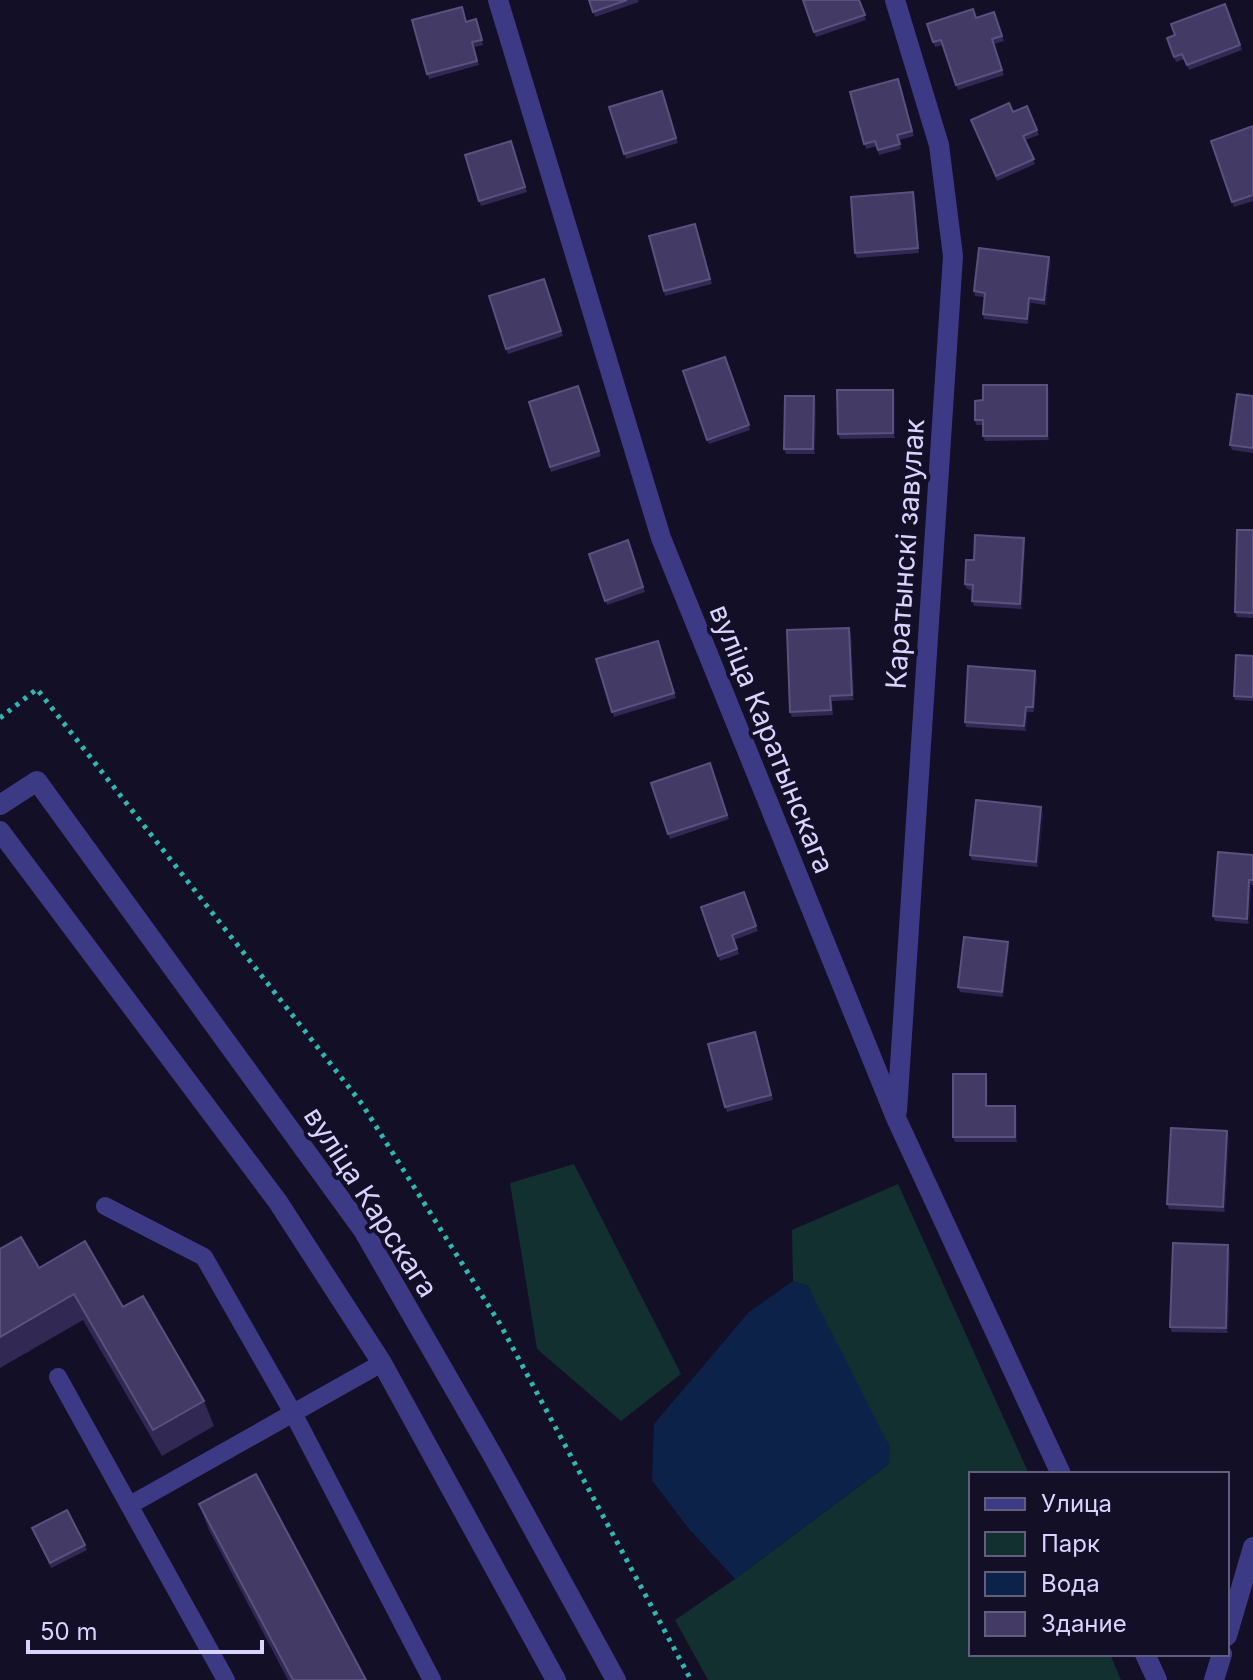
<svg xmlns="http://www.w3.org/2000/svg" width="1253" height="1680" font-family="Inter,sans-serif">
<rect width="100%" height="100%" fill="#130f26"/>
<g fill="#12302f">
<path d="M574,1164L681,1374L621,1421L537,1349L510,1183Z"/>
<path d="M898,1184L1029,1474H971V1654H1110L1121,1680H708L675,1620L735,1579L889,1464L808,1286L793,1281L792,1230Z"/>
</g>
<path fill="#0c2248" d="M793,1281L808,1286L890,1447L889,1464L735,1579L689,1529L652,1480L654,1424L749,1312Z"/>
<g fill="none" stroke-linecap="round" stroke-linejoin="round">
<path stroke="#2fb8b0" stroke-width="5" stroke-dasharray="4 6" stroke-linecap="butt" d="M0,718L37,689L362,1104L500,1324L691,1680"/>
<g stroke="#3d3a85" stroke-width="18">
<path d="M105,1206L204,1257L293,1413L432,1680"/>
<path d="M58,1377L226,1680"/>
<path d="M130,1505L382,1363"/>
</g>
<g stroke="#3d3a85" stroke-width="20">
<path d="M498,0L661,538L896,1118L1061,1474"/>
<path d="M895,0L939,145L953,256L897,1111"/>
<path d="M1227,1636L1253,1547"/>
<path d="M1145,1654L1157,1680"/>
<path d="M1214,1680L1222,1654"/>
</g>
<g stroke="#3d3a85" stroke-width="20">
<path d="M0,805L37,781L363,1230L493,1456L616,1680"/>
<path d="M0,831L278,1202L382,1363L556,1680"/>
</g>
</g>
<g fill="#312854">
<path d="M589,0H638L639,2L595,17Z"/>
<path d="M803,0H859L866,20L816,37Z"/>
<path d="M1225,4L1242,50L1189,70L1184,59L1176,62L1167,38L1175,35Z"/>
<path d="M994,12L1004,41L994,44L1004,75L958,90L943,45L935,47L927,24L976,18Z"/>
<path d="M476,19L483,45L474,47L479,65L429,79L412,20L467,22Z"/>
<path d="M898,79L914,136L899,140L901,149L879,155L877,146L866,149L850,92Z"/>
<path d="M662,91L678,143L626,159L609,107Z"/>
<path d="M1027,106L1039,135L1025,140L1035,164L997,181L971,120L1013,112Z"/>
<path d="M1253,126V201L1234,207L1211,141Z"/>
<path d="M511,141L527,192L481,206L465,155Z"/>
<path d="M913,192L915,197L919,253L857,258L855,253Z"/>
<path d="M695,224L712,284L665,296L664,291Z"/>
<path d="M1049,257L1051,262L1046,305L1031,303L1028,324L984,319L983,314L984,297L975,296L974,291Z"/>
<path d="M544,279L563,336L508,354L489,296Z"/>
<path d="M725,357L750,430L709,444L683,371Z"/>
<path d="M578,386L601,456L551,472L529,402Z"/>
<path d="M1049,390V440L985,441L983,436V425H976L975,420L983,400Z"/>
<path d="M895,395V438L840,439L838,434Z"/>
<path d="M814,396L816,401L815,454H786L784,449Z"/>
<path d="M1253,396V453L1232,450L1230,445Z"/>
<path d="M1253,530V618L1237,617L1235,612Z"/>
<path d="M1024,538L1025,543L1022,609L974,606L972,601V590L967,589L965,584L974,560Z"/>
<path d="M628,540L645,592L607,605L589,554Z"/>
<path d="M851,633L854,700L832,701L833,715L792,717L790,712Z"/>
<path d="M658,641L676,698L614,717L596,659Z"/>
<path d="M1253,656V701L1235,700L1234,696Z"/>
<path d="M1035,671L1037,676L1034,712H1027L1026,731L966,727L965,722Z"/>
<path d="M710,763L729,819L670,839L651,783Z"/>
<path d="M1043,812L1038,867L972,860L970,855Z"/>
<path d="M1253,855V885H1251L1249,924L1215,921L1213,916Z"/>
<path d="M744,892L758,931L734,940L739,954L720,961L701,907Z"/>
<path d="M1009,947L1003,997L960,992L958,987Z"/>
<path d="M755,1032L773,1100L727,1112L725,1107Z"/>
<path d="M988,1079L987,1106L1017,1111V1142H955L953,1137Z"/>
<path d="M1229,1136L1225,1212L1169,1209L1167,1204Z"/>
<path d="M0,1249L123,1307L204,1401L214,1426L162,1456L83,1320L0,1368Z"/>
<path d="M1230,1250L1228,1333L1172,1332L1170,1327Z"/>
<path d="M199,1504L366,1680H288L209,1530Z"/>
<path d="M32,1528L85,1545L87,1550L51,1568Z"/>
</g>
<g fill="#1d163a">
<path d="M913,192L915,197L919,253L918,248Z"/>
<path d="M1049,257L1051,262L1046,305L1044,300Z"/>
<path d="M1029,298L1031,303L1028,324L1027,319Z"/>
<path d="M1047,385L1049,390V440L1047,436Z"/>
<path d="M893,390L895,395V438L893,433Z"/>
<path d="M814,396L816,401L815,454L813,449Z"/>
<path d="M1024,538L1025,543L1022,609L1020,604Z"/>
<path d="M849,628L851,633L854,700L852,695Z"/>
<path d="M1035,671L1037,676L1034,712L1033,707Z"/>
<path d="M1026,707L1027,712L1026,731L1024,726Z"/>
<path d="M1041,807L1043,812L1038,867L1036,862Z"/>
<path d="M1249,880L1251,885L1249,924L1247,919Z"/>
<path d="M1008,942L1009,947L1003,997L1002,992Z"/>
<path d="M986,1074L988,1079L987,1111L986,1106Z"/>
<path d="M1015,1106L1017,1111V1142L1015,1137Z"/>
<path d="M1227,1131L1229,1136L1225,1212L1223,1207Z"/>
<path d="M1228,1245L1230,1250L1228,1333L1226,1328Z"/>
</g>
<g fill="#433a66" stroke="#5a527e" stroke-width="2">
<path d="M589,0H627L593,12Z"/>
<path d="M803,0H859L865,15L814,32Z"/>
<path d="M1225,4L1240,45L1187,65L1182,54L1174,57L1167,38L1175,35L1171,24Z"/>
<path d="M462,7L466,22L476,19L482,40L472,42L477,61L427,74L412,20Z"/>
<path d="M973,9L976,18L994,12L1002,36L992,39L1002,70L956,85L941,40L933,42L927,24Z"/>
<path d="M898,79L912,131L897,135L900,144L878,150L875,141L864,144L850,92Z"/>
<path d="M662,91L676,138L624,154L609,107Z"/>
<path d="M1009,103L1013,112L1027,106L1037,130L1023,136L1034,159L996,176L971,120Z"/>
<path d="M1253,126V195L1232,202L1211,141Z"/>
<path d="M511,141L525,187L479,201L465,155Z"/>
<path d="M913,192L918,248L855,253L851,197Z"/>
<path d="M695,224L710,279L664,291L649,236Z"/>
<path d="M979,248L1049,257L1044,300L1029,298L1027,319L983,314L985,293L974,291Z"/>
<path d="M544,279L561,331L506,349L489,296Z"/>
<path d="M725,357L749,425L707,440L683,371Z"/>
<path d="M983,385H1047V436H983V420H975V401L983,400Z"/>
<path d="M578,386L599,451L550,467L529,402Z"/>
<path d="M837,390H893V433L838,434Z"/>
<path d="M1237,394L1253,396V448L1230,445Z"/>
<path d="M785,396H814L813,449H784Z"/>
<path d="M1237,530H1253V613L1235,612Z"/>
<path d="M975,535L1024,538L1020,604L972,601L973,585L965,584L966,560H974Z"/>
<path d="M628,540L643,587L605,601L589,554Z"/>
<path d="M849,628L852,695L830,696L831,710L790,712L787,630Z"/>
<path d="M658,641L674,693L612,712L596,659Z"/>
<path d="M1236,655L1253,656V697L1234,696Z"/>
<path d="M968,666L1035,671L1033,707H1026L1024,726L965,722Z"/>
<path d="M710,763L727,815L668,834L651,783Z"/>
<path d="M976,800L1041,807L1036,862L970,855Z"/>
<path d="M1218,852L1253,855V880H1249L1247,919L1213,916Z"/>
<path d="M744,892L756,926L732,935L737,949L718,956L701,907Z"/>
<path d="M964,937L1008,942L1002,992L958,987Z"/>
<path d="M755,1032L771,1095L725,1107L708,1044Z"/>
<path d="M953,1074H986V1106H1015V1137H953Z"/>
<path d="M1171,1128L1227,1131L1223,1207L1167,1204Z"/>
<path d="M21,1237L39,1268L85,1241L123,1307L143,1296L204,1401L153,1430L74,1294L0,1337V1249Z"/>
<path d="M1173,1243L1228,1245L1226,1328L1170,1327Z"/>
<path d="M256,1474L366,1680H293L199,1504Z"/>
<path d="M67,1510L85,1545L50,1563L32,1528Z"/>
</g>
<g text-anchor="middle" stroke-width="8" stroke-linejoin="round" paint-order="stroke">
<g font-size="28" fill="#d9d4ff" stroke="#130f26">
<text transform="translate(905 554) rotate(-86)" y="10">Каратынскі завулак</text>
<text transform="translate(772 739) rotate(68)" y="10">вуліца Каратынскага</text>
<text transform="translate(371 1202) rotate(57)" y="10">вуліца Карскага</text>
</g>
</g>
<rect x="969" y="1472" width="260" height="184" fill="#130f26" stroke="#625e7d" stroke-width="2"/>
<rect x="985" y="1498" width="40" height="12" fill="#3d3a85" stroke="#625e7d" stroke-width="2"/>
<text x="1041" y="1512" font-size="24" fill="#d9d4ff">Улица</text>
<rect x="985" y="1532" width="40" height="24" fill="#12302f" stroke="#625e7d" stroke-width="2"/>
<text x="1041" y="1552" font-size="24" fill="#d9d4ff">Парк</text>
<rect x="985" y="1572" width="40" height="24" fill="#0c2248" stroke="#625e7d" stroke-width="2"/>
<text x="1041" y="1592" font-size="24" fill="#d9d4ff">Вода</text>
<rect x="985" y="1612" width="40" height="24" fill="#433a66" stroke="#625e7d" stroke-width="2"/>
<text x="1041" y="1632" font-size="24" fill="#d9d4ff">Здание</text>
<path d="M28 1640v12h234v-12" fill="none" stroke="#d9d4ff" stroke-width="4"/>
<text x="40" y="1640" font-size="24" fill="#d9d4ff" stroke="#130f26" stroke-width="6" paint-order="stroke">50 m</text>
</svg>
